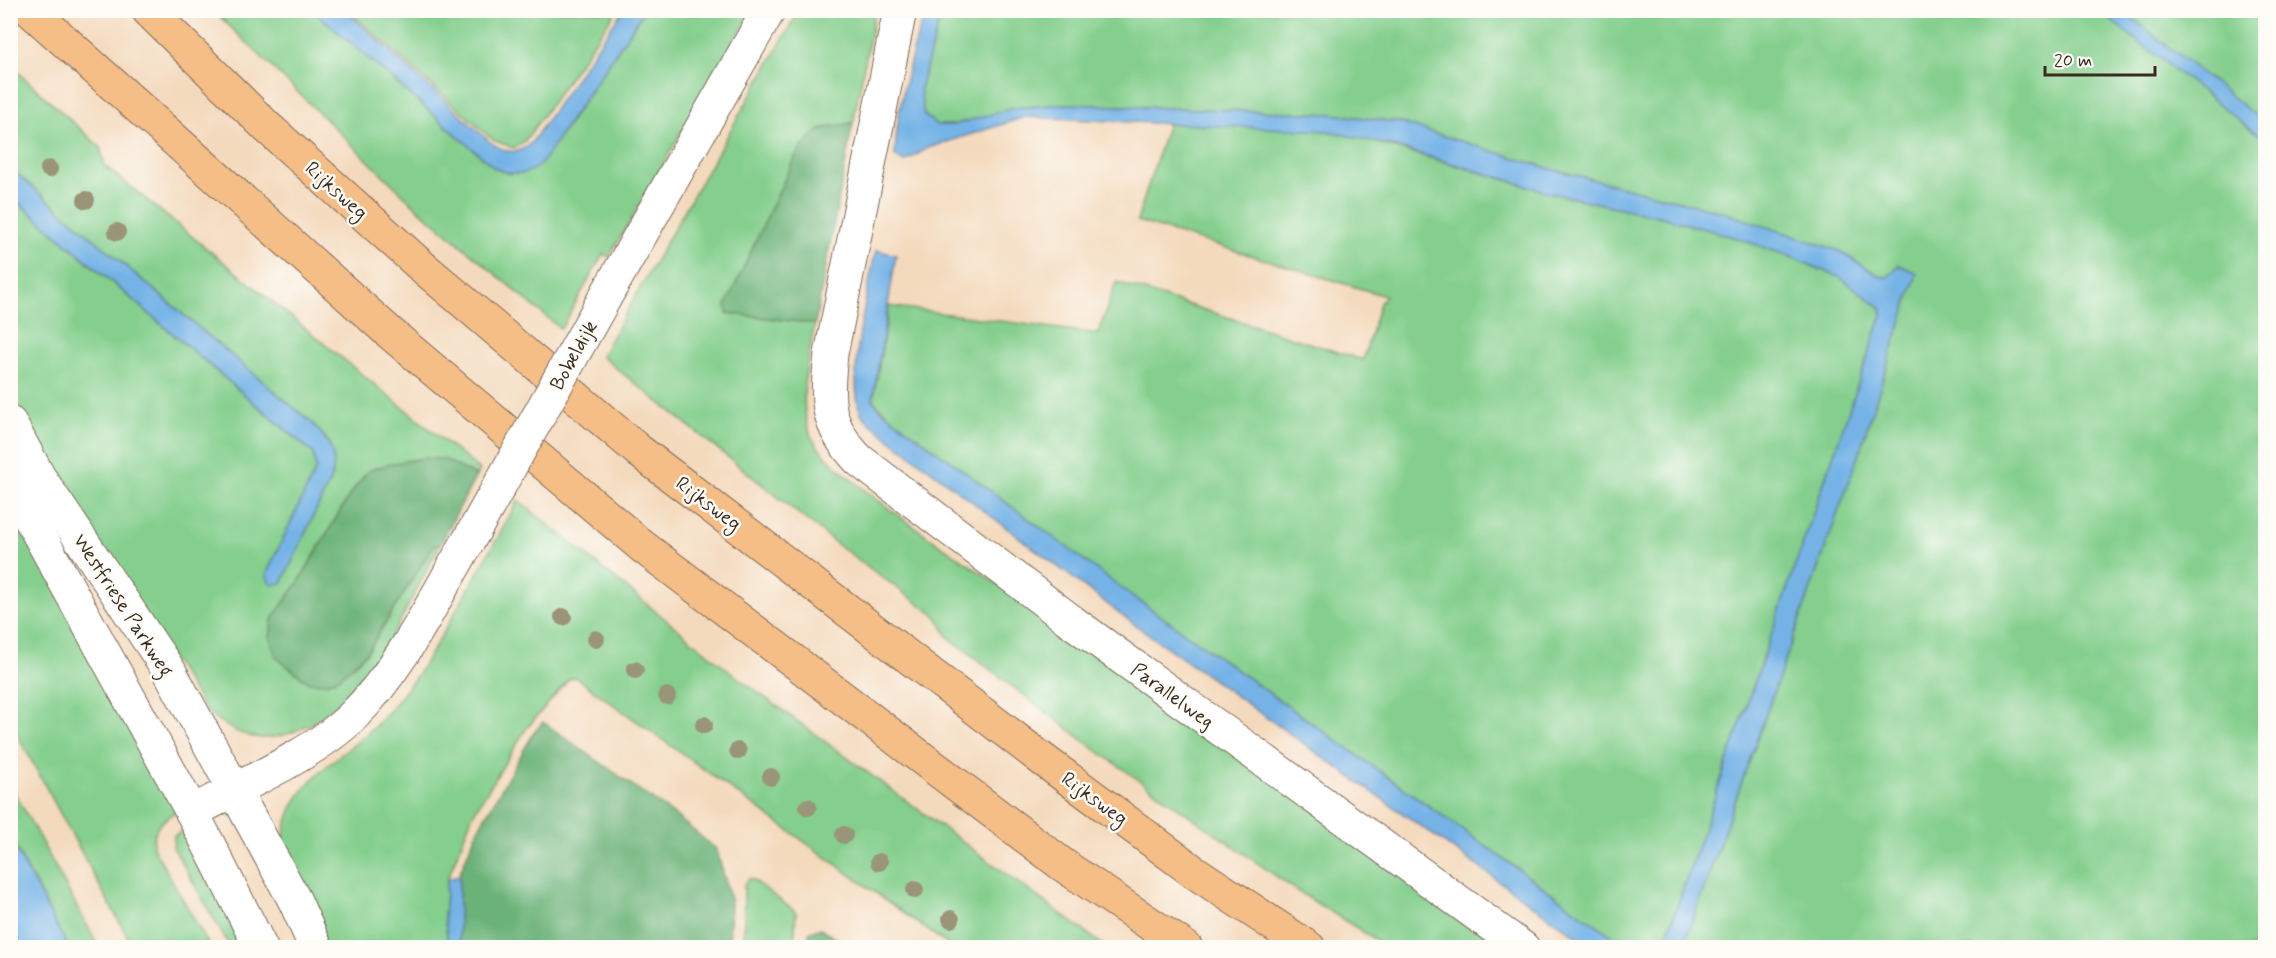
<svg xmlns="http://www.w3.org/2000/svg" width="2276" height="958" font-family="Mynerve,sans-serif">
<rect width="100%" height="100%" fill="#fdfcf7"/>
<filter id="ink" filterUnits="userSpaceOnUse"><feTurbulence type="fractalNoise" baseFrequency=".0167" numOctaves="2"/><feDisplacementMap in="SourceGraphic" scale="12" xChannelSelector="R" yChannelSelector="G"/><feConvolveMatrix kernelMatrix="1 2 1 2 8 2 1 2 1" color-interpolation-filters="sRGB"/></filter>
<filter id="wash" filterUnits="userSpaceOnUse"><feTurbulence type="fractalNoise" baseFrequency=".008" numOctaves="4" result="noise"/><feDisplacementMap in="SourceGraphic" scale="24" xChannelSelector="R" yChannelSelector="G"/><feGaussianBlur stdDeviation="1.35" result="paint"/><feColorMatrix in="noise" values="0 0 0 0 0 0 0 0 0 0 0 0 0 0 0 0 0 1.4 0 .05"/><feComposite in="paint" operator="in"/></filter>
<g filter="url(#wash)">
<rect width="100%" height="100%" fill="#f4dabd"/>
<g fill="#84cf8d" stroke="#607c56" stroke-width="1.5">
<path d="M214,11H314L496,169L511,174L564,131L644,11H752L609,257L603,254L561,329L418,209Z"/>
<path d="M349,11H616L525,141L514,148L493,140Z"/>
<path d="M799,11H875L853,123L819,129L727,313L815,324C808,359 797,401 811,436C827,472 953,553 990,579C1162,702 1333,825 1505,947H1387L1296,890L1093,748L948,637L937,617L838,545L601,356Z"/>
<path d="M942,11H2265V947H1683L1858,456L1916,273L1899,265L1888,277H1881L1839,251L1719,211L1551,169L1398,122L1331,114L1066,104L1014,108L953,125H937L924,115L920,89Z"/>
<path d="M11,66L100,147L105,166L480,470L476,476L461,468L424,458L389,464L368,471L349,496L298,583L272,619L276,657L308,682L326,683L340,677L367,653L433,546L441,543C420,581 402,623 377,659C354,694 309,737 264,738C242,738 223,725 207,712L50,474L11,403L10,196L313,453L316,469L266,575L282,583L332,476L329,442L313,424L11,169Z"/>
<path d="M1168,123L1328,131L1354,136L1551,193L1662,217L1740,239L1791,257L1841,278L1881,308L1882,315L1663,947H1628L1131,595L896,421L873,401L889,306L1098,334L1116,282L1363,360L1380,303L1385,296L1137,221Z"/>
<path d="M10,497L180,809C162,820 153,826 153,847L210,947H133L11,723Z"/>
<path d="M518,500L737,677L1106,947H951L575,677L569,679L526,729L473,814L447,880L444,917L449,947H327C313,918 280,867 284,834C292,786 329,765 362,738C405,701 430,656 458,607C478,572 499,536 518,500Z"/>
<path d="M10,784L99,947H68L11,838Z"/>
<path d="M189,827L254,947H230L173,847L174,836Z"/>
<path d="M748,879H752L796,912L794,947H744V884Z"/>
</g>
<g fill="#6bb278" stroke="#536e4b" stroke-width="1.5">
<path d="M853,123L815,324L727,313L726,305L795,157C816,127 818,129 853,123Z"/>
<path d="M424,458L444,459L476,476L441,543L433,546L367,652L340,677L326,683L308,682L276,657L270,639L272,619L298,583L349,496L368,471L389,464Z"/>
<path d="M543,722L676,816L717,850L731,902L729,947H459V875L477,831L533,734Z"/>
<path d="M820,928L849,947H809V933Z"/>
</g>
<g fill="#75b3e7" stroke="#586e82" stroke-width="1.5">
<path d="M926,10L942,11L920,88L924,115L937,125H953L1014,108L1066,104L1331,114L1398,122L1551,169L1719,211L1839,251L1881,277H1888L1899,265L1917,273L1858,456L1683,947H1663L1882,315L1881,308L1841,278L1791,257L1740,239L1662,217L1551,193L1393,146L1328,131L1025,117L928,148L904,162L895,156C897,106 910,58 926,10Z"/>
<path d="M314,11H346L490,142C506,153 518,156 532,142L622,11H644L541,164C527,176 513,175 496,169Z"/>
<path d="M2099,11H2123L2265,123V140Z"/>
<path d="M11,169L313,424C328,440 338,453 332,476L282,583L271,585L266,575L316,469L313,453L11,196Z"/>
<path d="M876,250L896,255L873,400L880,409L1131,595L1628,947H1592L1127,619L888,438C880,430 861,419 859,408C849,366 867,293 876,250Z"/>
<path d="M10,838L68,947H15L10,915Z"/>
<path d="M459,875V947H449L444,917L447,880Z"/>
</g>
</g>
<g filter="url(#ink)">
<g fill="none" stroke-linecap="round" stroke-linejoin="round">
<g stroke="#7c6856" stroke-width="35">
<g id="minor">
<path d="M900,10L831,354C826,401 825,425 859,460L1071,621L1523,948"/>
<path d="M612,285L769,10"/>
<path d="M10,423L39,477L170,672L295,901L316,948"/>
<path d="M10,482L192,812L261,948"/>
<path d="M192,812C240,786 316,753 353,716C402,667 434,599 469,540"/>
</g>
</g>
<g stroke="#7c6856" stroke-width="35">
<g id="highway">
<path d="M30,10L390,333L643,547L1063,865L1186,948"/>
<path d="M148,10L267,127L418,263L639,451L1042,759L1193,871L1309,948"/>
</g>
</g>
<use href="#minor" stroke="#fff" stroke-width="33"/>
<use href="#highway" stroke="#f6be87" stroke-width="33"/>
<g stroke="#7c6856" stroke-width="35" stroke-linecap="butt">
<path id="minor-bridge" d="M469,540L612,285"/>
</g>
<use href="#minor-bridge" stroke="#fff" stroke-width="33"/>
</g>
<g fill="#9a9578">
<circle cx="49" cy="169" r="9"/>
<circle cx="86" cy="200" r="9"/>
<circle cx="117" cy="232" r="9"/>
<circle cx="563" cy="617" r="9"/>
<circle cx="596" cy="639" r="9"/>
<circle cx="635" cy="670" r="9"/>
<circle cx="667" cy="696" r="9"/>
<circle cx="704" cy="725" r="9"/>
<circle cx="738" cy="751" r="9"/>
<circle cx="771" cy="777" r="9"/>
<circle cx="808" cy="807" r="9"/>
<circle cx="844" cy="835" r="9"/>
<circle cx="879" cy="862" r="9"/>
<circle cx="915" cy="890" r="9"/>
<circle cx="951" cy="919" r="9"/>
</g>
</g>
<g text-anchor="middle" stroke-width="5" stroke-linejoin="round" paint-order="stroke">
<g font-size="20" fill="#3b2a1e" stroke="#fdfcf7">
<text transform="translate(337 190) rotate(42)" y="7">Rijksweg</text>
<text transform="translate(573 355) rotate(-61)" y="7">Bobeldijk</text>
<text transform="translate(709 503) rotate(37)" y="7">Rijksweg</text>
<text transform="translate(124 605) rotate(57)" y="7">Westfriese Parkweg</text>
<text transform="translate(1173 695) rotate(36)" y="7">Parallelweg</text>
<text transform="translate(1095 798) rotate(36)" y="7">Rijksweg</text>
</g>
</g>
<rect width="2276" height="958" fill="none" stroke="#fdfcf7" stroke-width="36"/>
<path d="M2045 66v9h110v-9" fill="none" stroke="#3b2a1e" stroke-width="3"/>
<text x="2054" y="66" font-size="18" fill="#3b2a1e" stroke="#fdfcf7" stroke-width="4.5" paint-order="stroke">20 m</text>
</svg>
